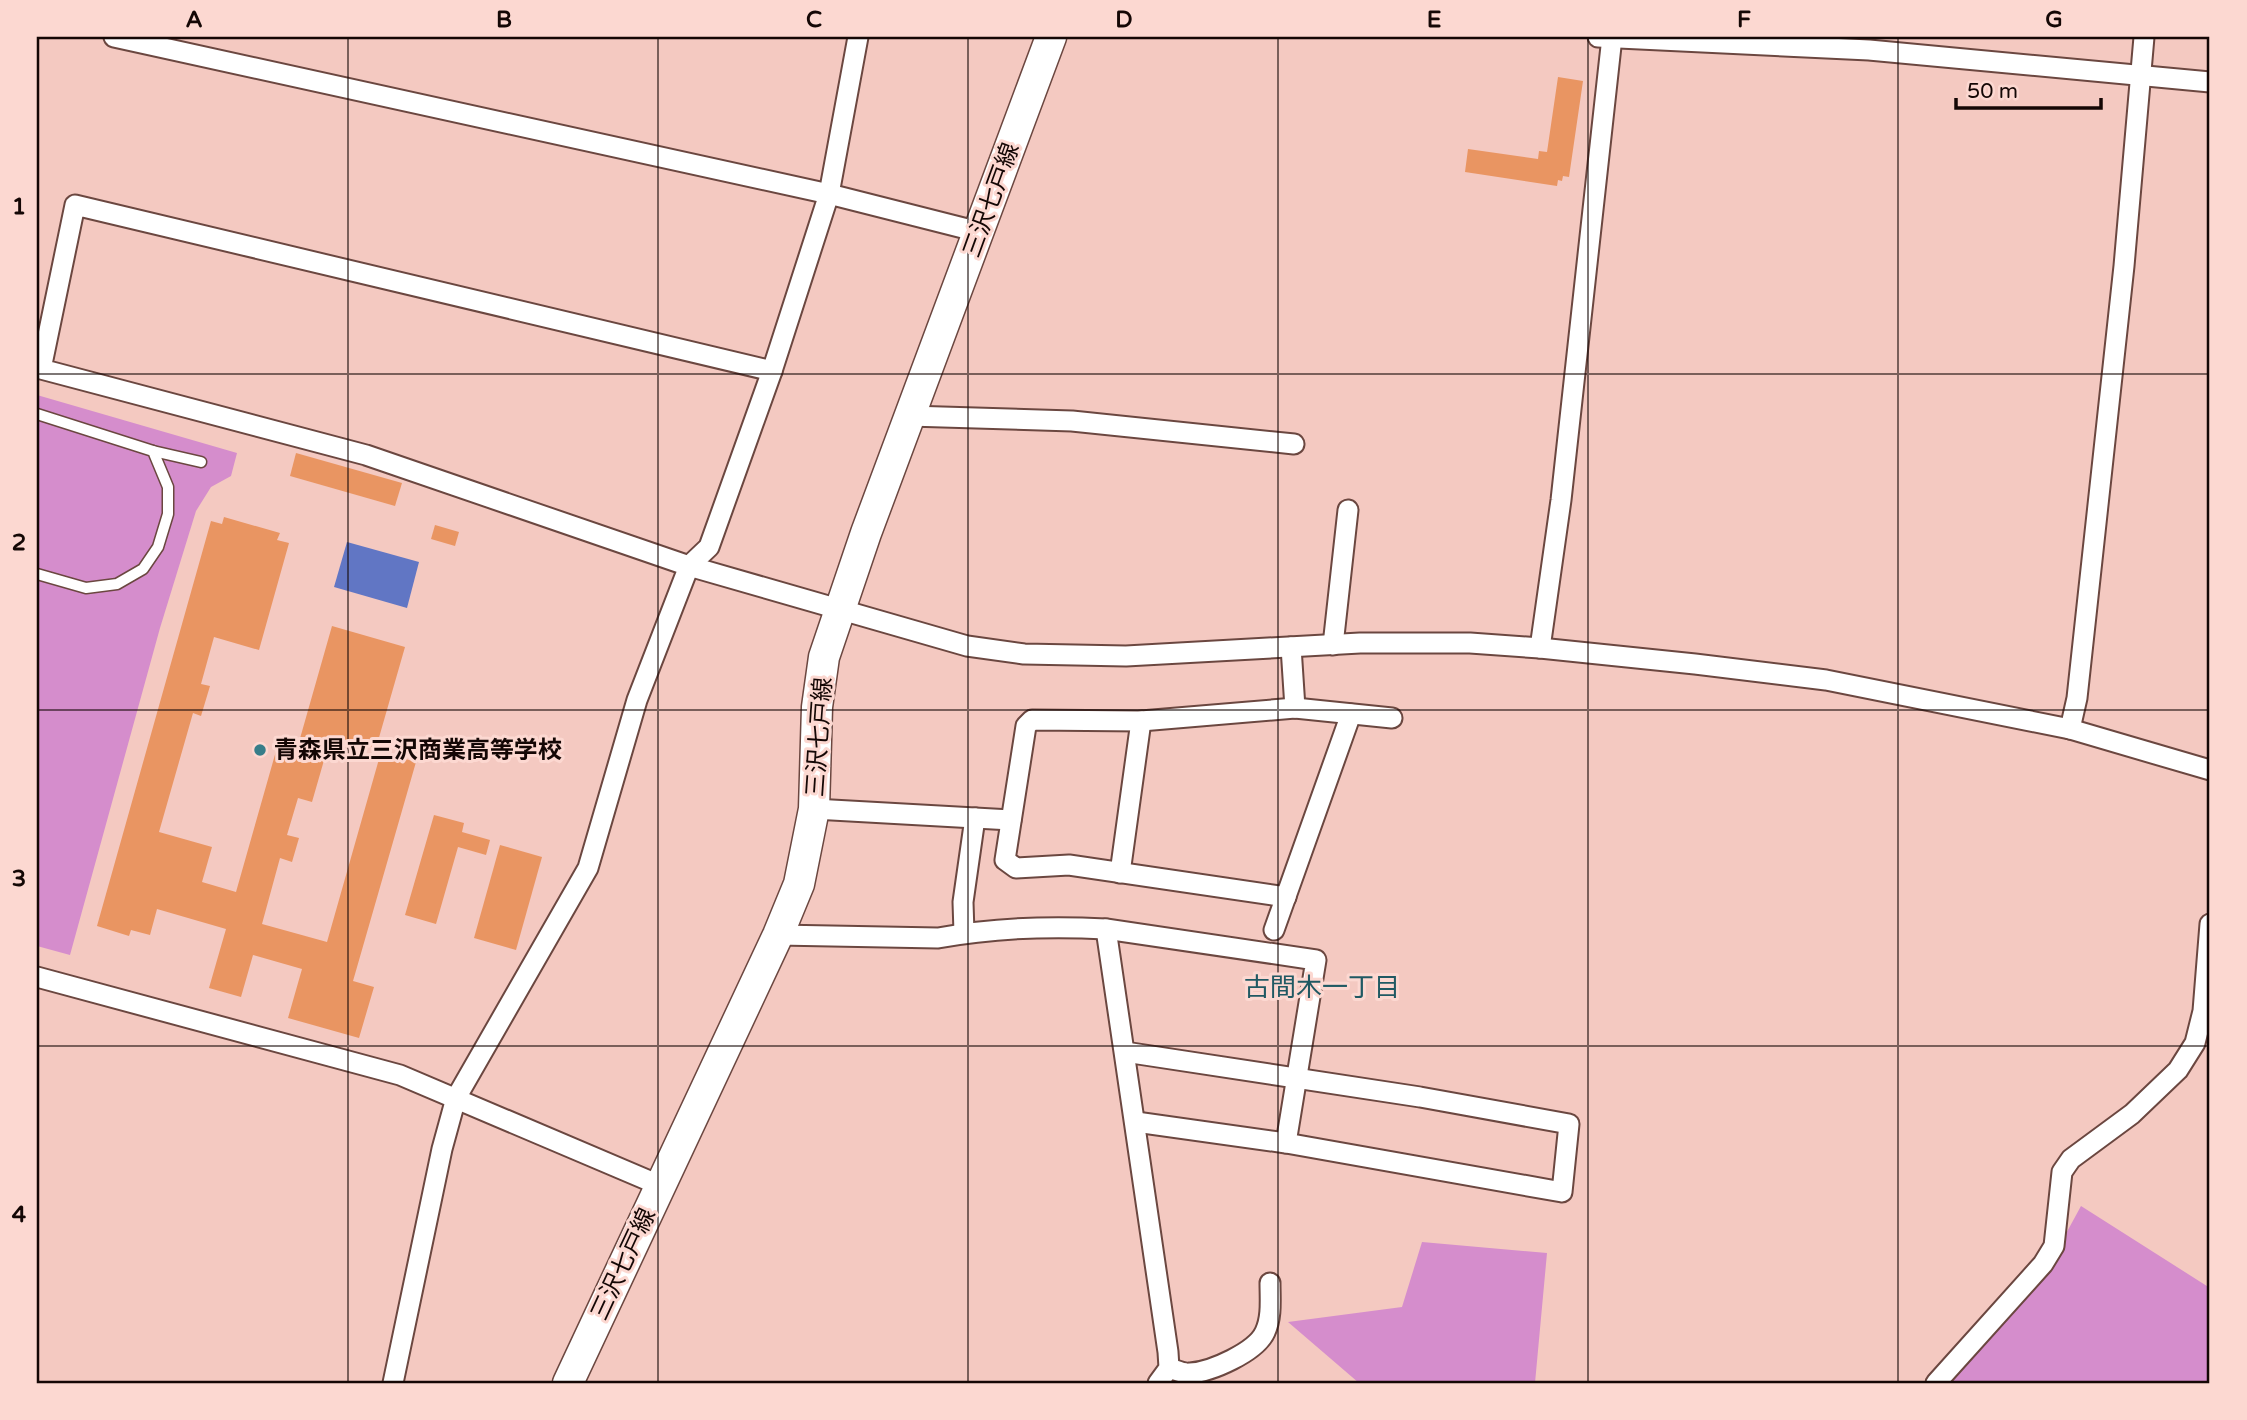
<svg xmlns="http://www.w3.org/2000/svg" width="2247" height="1420" font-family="'Varela Round','Noto Sans JP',sans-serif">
<rect width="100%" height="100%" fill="#f4c9c1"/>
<g fill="#d58dcc">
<path d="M37,395L237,453L231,476L211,487L196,511L160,628L70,955L37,946Z"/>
<path d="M2081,1206L2210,1288V1383H1950L2050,1263Z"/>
<path d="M1422,1242L1547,1253L1535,1383H1359L1288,1322L1402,1307Z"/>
</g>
<path fill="#6176c4" d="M347,542L419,562L407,608L334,587Z"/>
<g fill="#e99562">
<path d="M1558,77L1583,81L1569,177L1563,176L1562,181L1558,180L1557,186L1465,172L1468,149L1538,159L1539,151L1547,152Z"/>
<path d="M296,453L402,483L395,506L290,476Z"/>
<path d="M224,517L280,533L277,540L289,543L259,650L214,637L201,684L210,686L201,716L193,713L159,832L212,847L202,882L236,892L280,737L299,742L332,626L405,647L376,748L331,736L312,802L298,798L287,835L299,838L292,862L280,858L262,924L327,942L381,752L416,762L353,981L374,987L359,1038L288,1018L302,969L253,955L241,997L209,988L226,929L157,909L150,935L131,930L129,936L97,926L211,521L222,524Z"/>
<path d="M435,525L459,532L455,546L431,539Z"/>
<path d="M434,815L464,823L462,832L490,840L486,855L458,847L436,924L405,915Z"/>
<path d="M500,845L542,857L516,950L474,938Z"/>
</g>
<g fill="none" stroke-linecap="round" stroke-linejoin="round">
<g stroke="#6b4740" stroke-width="13">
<g id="lane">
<path d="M37,414L153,451L168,487V514L158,547L143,569L117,584L86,588L37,574"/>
<path d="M153,451L201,462"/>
</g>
</g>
<g stroke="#6b4740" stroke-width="23">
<g id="street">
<path d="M114,37L829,194L979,232"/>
<path d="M1598,37L1869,50L2210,82"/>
<path d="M772,371L75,205L41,369L366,455L689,566L967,646L1024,654L1126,656L1360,643H1470L1540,648L1695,664L1826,680L2070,729L2210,770"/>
<path d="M909,416L1072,421L1294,444"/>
<path d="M1333,645L1348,510"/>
<path d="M1291,647L1295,708"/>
<path d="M1540,648L1561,500L1612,37"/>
<path d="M2070,729L2077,698L2124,266L2144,37"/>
<path d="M814,809L1011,820"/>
<path d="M1120,873L1141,721"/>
<path d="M1286,897L1069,865L1016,868L1005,860L1026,726L1032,720L1141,721L1295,708L1392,718"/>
<path d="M1106,929L1168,1352L1169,1368L1158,1383"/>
<path d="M1274,930L1351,714"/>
<path d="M964,933L963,902L975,818"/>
<path d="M778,935L938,938C992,928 1051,926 1106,929L1316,960L1286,1143"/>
<path d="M37,977L400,1075L659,1185"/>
<path d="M1125,1052L1420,1097L1569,1124L1562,1192L1286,1143L1136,1122"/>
<path d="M1169,1368C1176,1370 1183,1374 1190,1373C1211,1372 1256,1352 1265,1332C1272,1317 1270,1299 1270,1283"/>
<path d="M393,1383L442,1149L456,1098L588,868L637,700L689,566L709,547L772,371L829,194L858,37"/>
<path d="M1936,1383L2043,1264L2054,1246L2062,1172L2071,1159L2132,1114L2178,1070L2195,1043L2203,1011L2210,924"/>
</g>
</g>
<g stroke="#6b4740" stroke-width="33">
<path id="primary" d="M568,1383L778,935L799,884L814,809L817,707L824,657L866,533L1051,37"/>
</g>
<use href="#lane" stroke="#fff" stroke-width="10"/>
<use href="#street" stroke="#fff" stroke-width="19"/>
<use href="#primary" stroke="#fff" stroke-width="30"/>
</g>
<path fill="none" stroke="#140705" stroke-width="2" stroke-opacity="0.55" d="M348,37V1383M658,37V1383M968,37V1383M1278,37V1383M1588,37V1383M1898,37V1383M37,374H2210M37,710H2210M37,1046H2210"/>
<circle fill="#377d89" stroke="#fcd8d1" stroke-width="2.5" cx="260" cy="750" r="7"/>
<g text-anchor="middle" stroke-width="6" stroke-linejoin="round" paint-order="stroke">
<g font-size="24" fill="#140705" stroke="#fcd8d1">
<text transform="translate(991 200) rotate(-70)" y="8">三沢七戸線</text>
<text transform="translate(819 737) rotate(-86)" y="8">三沢七戸線</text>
<text transform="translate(623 1264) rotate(-65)" y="8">三沢七戸線</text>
</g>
<g font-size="24" font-weight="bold" fill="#140705" stroke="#fcd8d1" text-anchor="start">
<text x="274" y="758">青森県立三沢商業高等学校</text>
</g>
<g font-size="26" fill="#205963" stroke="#fcd8d1">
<text x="1322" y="996">古間木一丁目</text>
</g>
</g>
<rect width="2247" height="1420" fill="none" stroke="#fcd8d1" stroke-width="77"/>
<path d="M1956 98v10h145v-10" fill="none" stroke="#140705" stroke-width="3.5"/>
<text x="1967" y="98" font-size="21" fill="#140705" stroke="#fcd8d1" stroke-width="5" paint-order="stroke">50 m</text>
<rect x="38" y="38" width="2170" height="1344" fill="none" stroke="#140705" stroke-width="2.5"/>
<g font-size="23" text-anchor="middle" font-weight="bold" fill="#140705">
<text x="194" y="27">A</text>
<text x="504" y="27">B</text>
<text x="814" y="27">C</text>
<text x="1124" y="27">D</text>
<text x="1434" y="27">E</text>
<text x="1744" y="27">F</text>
<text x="2054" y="27">G</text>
<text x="19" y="214">1</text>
<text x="19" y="550">2</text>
<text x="19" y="886">3</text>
<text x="19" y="1222">4</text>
</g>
</svg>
